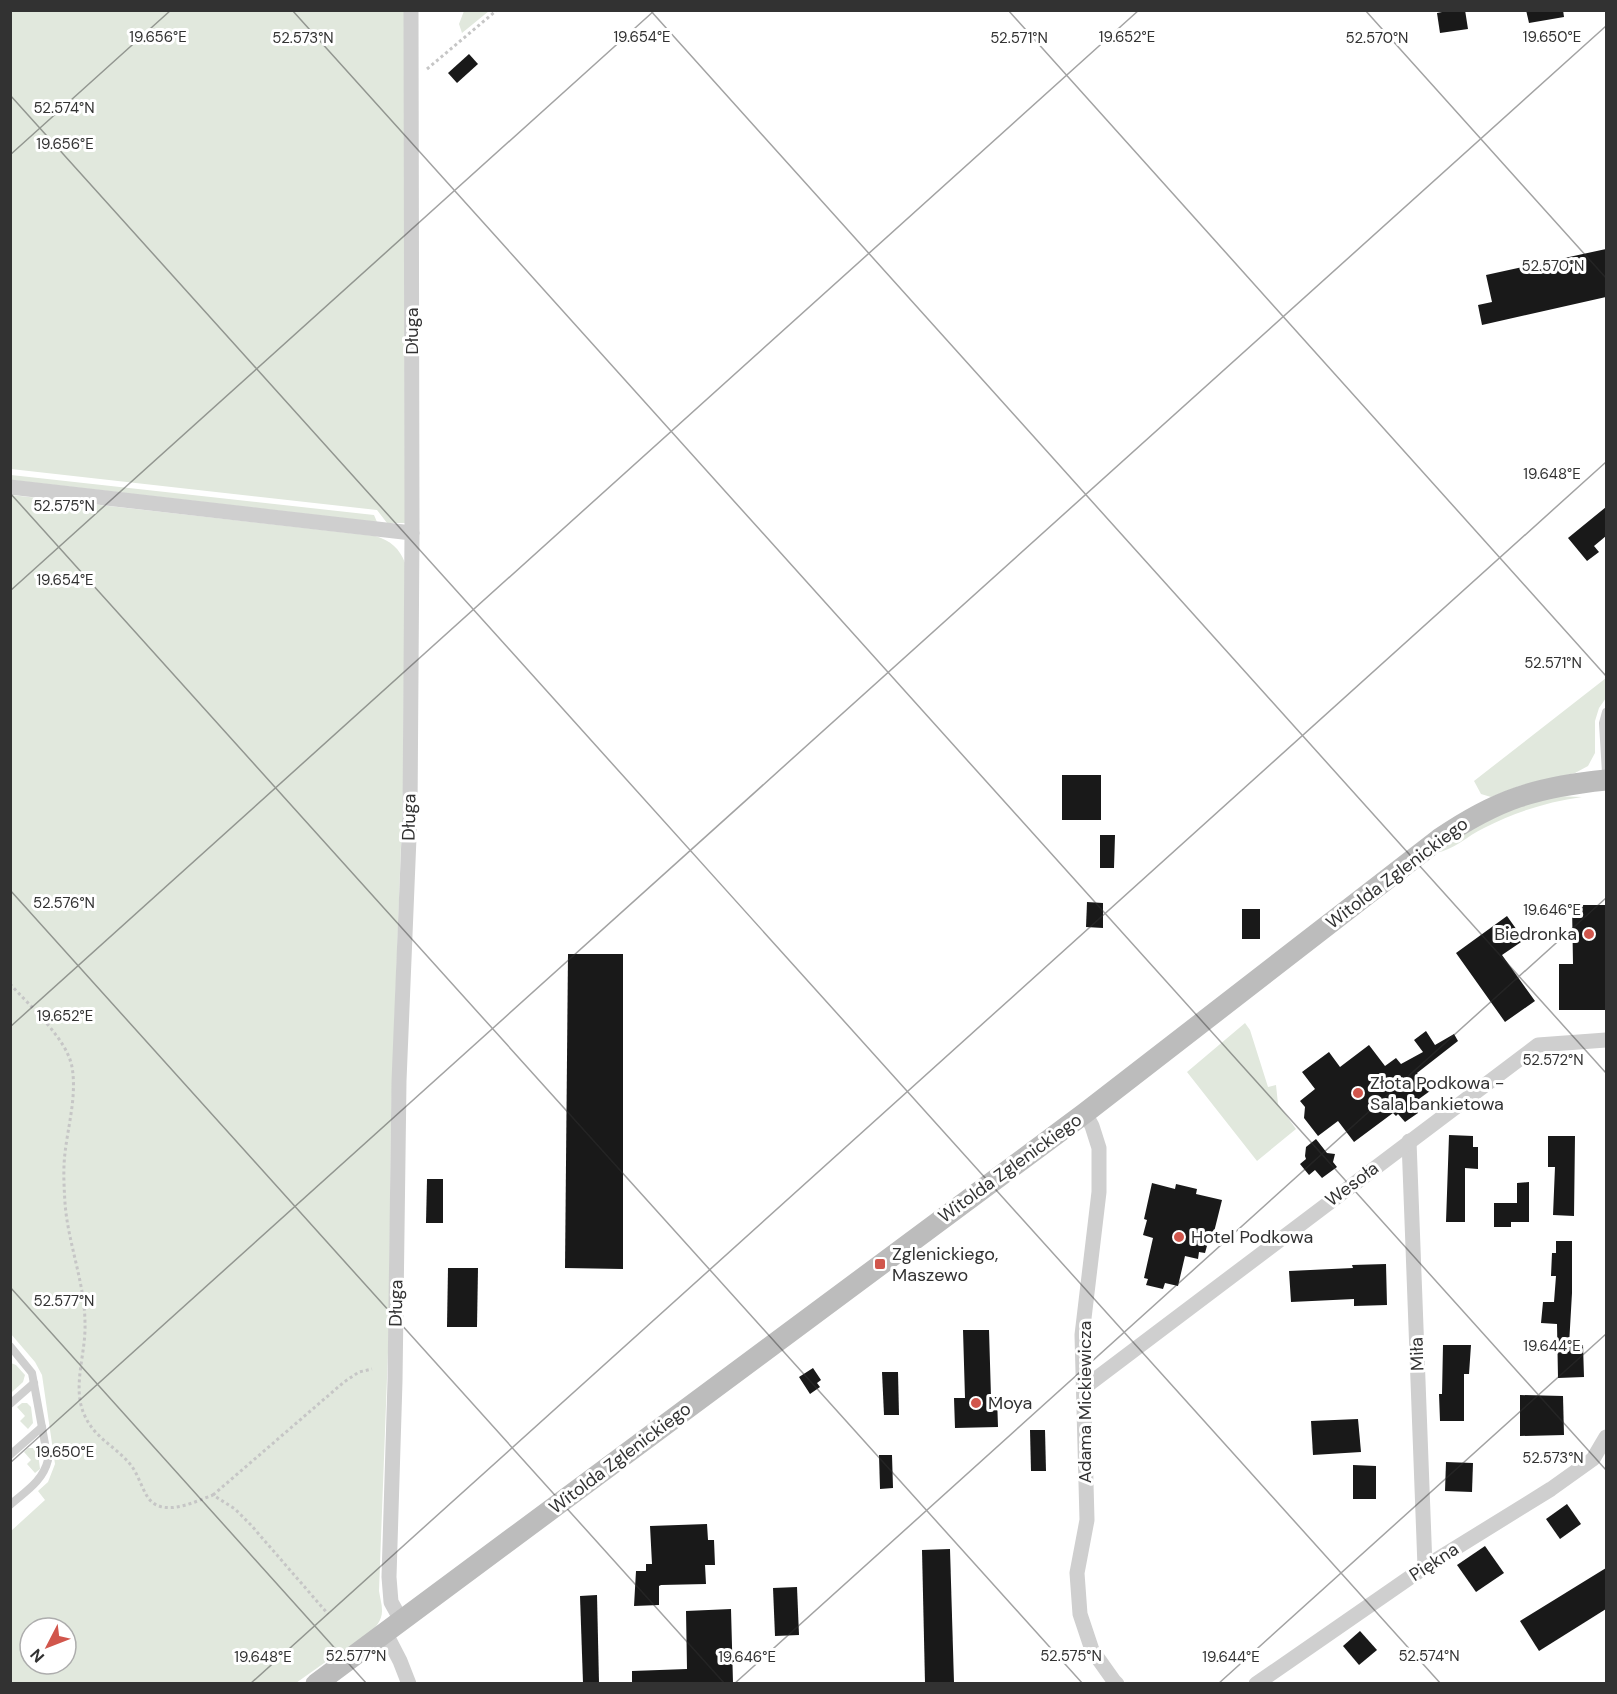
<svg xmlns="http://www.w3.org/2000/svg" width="1617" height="1694" font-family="'DM Sans',sans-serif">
<rect width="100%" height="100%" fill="#fff"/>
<g fill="#e1e8dd" fill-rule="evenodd">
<path d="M10,11H404L405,523H387L377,510L11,469Z"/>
<path d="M464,11V10L489,11L462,33L459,24Z"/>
<path d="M11,475L374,515L377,522L11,480Z"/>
<path d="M11,495L375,536C390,540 400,549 405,563L403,791L391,1118L389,1325L379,1591C380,1598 382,1604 382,1610C383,1629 356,1643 343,1652L341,1651L296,1683H11V1531L45,1500L38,1491L48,1482L55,1464L42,1375L35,1362L11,1334ZM30,1628H66V1664H30Z"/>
<path d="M1606,678V698L1599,708L1595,721V753L1588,766L1575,773L1519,786L1491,797L1481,794L1474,781Z"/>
<path d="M1553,796L1582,797C1547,802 1515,812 1484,828C1467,836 1454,850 1435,853L1457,837L1506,811Z"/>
<path d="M1245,1023L1250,1030L1268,1087L1276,1085L1278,1104L1296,1129L1257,1161L1187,1072Z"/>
<path d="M11,1363L16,1365L25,1375L23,1382L12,1392L11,1390Z"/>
<path d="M22,1403H27L31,1407L33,1423L28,1429L20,1421L25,1416L17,1407Z"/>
<path d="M28,1448H34L38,1453L40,1469L35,1473L27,1464L31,1460L24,1452Z"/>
</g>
<g fill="#191919">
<path d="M1452,10H1465L1468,29L1440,33L1437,13Z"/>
<path d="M1526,10H1563L1564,17L1529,23Z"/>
<path d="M469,54L478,64L457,83L448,73Z"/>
<path d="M1606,249V297L1482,325L1478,305L1492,302L1486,275Z"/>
<path d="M1606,507V536L1594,546L1599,552L1587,561L1568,538Z"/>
<rect x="1062" y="775" width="39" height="45"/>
<path d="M1100,835H1115L1114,868H1100Z"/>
<path d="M1087,902L1103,903V928L1086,927Z"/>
<path d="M1572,905H1606V1010H1559V964H1573Z"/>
<rect x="1242" y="909" width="18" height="30"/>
<path d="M1507,916L1524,940L1502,955L1535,1001L1505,1022L1456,953Z"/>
<path d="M568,954H623V1269L565,1268Z"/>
<path d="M1426,1031L1435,1045L1454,1034L1458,1041L1417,1073L1430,1091L1412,1104L1418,1113L1405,1122L1398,1114L1396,1116L1393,1113L1354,1142L1338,1121L1318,1136L1304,1118L1305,1107L1300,1101L1315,1089L1302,1072L1329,1052L1340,1067L1369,1045L1385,1066L1396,1058L1401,1064L1423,1052L1414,1040Z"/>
<path d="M1449,1135L1473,1136V1147H1478V1169L1465,1168V1222H1446Z"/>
<path d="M1548,1136H1575L1574,1216L1553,1215L1555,1167H1548Z"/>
<path d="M1316,1139L1327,1153L1335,1154L1333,1162L1337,1167L1322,1178L1315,1170L1309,1175L1300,1164L1306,1159L1305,1156L1306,1147Z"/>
<path d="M427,1179H443V1223H426Z"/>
<path d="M1529,1182V1222H1511V1227H1494V1203H1517V1183Z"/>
<path d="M1152,1183L1175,1189L1176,1184L1197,1189L1196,1194L1222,1200L1213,1236L1210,1235L1205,1253L1199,1252L1198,1259L1185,1256L1178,1286L1165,1283L1163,1289L1146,1285L1148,1279L1144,1278L1153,1238L1143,1235L1147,1220L1144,1219Z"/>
<path d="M1556,1241H1572V1293L1569,1345H1583L1584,1377L1558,1378L1557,1324L1541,1323L1543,1302H1554L1556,1276H1551L1552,1253H1556Z"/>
<path d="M1386,1264L1387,1305L1354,1306V1299L1291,1302L1289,1271L1353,1268L1352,1265Z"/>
<path d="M448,1268H478L477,1327H447Z"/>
<path d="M963,1330H989L991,1397H997L998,1427L955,1428L954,1398H965Z"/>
<path d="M1443,1345H1471L1469,1374H1464V1421H1440L1439,1394H1442Z"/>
<path d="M813,1368L821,1380L817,1383L820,1387L810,1394L799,1377Z"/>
<path d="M882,1372H898L899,1415H884Z"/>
<path d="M1520,1395L1563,1396L1564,1435L1520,1436Z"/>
<path d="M1358,1419L1361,1452L1313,1455L1311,1421Z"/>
<path d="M1030,1430H1045L1046,1471H1031Z"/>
<path d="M879,1455H892L893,1488L880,1489Z"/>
<path d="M1446,1462L1473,1463L1472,1492L1445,1491Z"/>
<path d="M1353,1465L1376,1466V1499H1353Z"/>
<path d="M1567,1504L1581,1524L1560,1539L1546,1519Z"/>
<path d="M707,1524L708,1540H714L715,1565H705L706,1584L661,1585L659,1586V1605L634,1606L636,1571H646V1564H652L650,1526Z"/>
<path d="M1485,1546L1504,1573L1476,1592L1457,1565Z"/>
<path d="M950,1549L954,1683H925L922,1550Z"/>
<path d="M1606,1568V1609L1539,1651L1520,1621Z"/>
<path d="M797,1587L799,1635L775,1636L773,1588Z"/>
<path d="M597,1595L599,1683H583L580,1596Z"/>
<path d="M731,1609L733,1683H632V1671L687,1669L686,1611Z"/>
<path d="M1360,1631L1377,1650L1359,1665L1343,1646Z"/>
</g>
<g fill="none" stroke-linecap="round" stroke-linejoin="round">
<g stroke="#c6c6c6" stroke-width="3" stroke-dasharray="3 3" stroke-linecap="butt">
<path d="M427,69L497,10"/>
<path d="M10,984C30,1006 67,1039 72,1067C77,1095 68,1126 65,1153C63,1169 64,1187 65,1203C68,1244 85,1283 85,1324C86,1353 72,1387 84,1414C94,1438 114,1445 130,1464C137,1472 141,1486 147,1496C161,1519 194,1502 213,1495L235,1509L251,1525L328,1614"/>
<path d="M213,1495L344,1382L359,1372L372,1369"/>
</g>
<g stroke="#cfcfcf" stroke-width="8">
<path d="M1606,712L1603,723L1606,773"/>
<path d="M10,1346L32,1373L48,1460C43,1481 26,1491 10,1505"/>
<path d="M10,1404L34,1383"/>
<path d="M10,1455L42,1427"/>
</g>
<g stroke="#cfcfcf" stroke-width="15">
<path d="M10,487L412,533"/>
<path d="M1085,1113L1092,1126L1099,1148V1192L1082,1335L1087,1520L1077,1573L1080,1614L1092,1650L1114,1681L1117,1684"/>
<path d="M1409,1141L1425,1567"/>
<path d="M1085,1387L1538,1045L1606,1040"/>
<path d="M401,1620L391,1602L389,1577L395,1381L399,1081L410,813L412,533L411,10"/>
<path d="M385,1632L400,1661L409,1684"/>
<path d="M1256,1684L1425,1567L1551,1489L1593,1459L1606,1437"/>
</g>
<path stroke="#bcbcbc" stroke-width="21" d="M316,1684L1085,1113L1439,839C1497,799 1537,787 1606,780"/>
</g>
<path fill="none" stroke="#323232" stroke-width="1.5" stroke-opacity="0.45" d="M292,10L1606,1470M650,10L1606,1073M1008,10L1606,676M1365,10L1606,278M10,95L1441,1684M10,155L171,10M10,493L1083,1684M10,591L655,10M10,890L725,1684M10,1027L1139,10M10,1287L367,1684M10,1463L1606,26M250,1684L1606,462M734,1684L1606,898M1218,1684L1606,1334"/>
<g fill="#d1564c" stroke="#fff" stroke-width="2">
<circle cx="1589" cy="934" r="6"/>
<circle cx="1358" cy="1093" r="6"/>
<circle cx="1179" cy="1237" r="6"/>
<rect x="874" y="1258" width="12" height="12" rx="3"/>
<circle cx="976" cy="1403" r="6"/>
</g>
<g text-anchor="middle" stroke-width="6" stroke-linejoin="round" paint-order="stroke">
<g font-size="18" fill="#323232" stroke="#fff">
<text transform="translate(412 331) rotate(-90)" y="6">Długa</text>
<text transform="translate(409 817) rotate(-89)" y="6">Długa</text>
<text transform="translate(1397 873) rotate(-37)" y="6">Witolda Zglenickiego</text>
<text transform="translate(1010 1168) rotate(-36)" y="6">Witolda Zglenickiego</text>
<text transform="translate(1352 1184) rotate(-37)" y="6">Wesoła</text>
<text transform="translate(396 1303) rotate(-89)" y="6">Długa</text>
<text transform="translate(1417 1354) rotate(-92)" y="6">Miła</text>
<text transform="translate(1085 1402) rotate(-90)" y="6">Adama Mickiewicza</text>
<text transform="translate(620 1458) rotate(-37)" y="6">Witolda Zglenickiego</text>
<text transform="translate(1434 1562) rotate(-33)" y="6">Piękna</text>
</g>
<g font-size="18" fill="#323232" stroke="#fff" text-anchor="start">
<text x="1577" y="940" text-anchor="end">Biedronka</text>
<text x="1370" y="1089">Złota Podkowa -<tspan x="1370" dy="21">Sala bankietowa</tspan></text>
<text x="1191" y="1243">Hotel Podkowa</text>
<text x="892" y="1260">Zglenickiego,<tspan x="892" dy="21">Maszewo</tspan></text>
<text x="988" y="1409">Moya</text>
</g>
</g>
<g font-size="15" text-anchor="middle" fill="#323232" stroke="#fff" stroke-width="6" stroke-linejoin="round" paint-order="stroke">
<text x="158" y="42">19.656°E</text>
<text x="642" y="42">19.654°E</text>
<text x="1127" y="42">19.652°E</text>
<text x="1552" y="42">19.650°E</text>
<text x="303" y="43">52.573°N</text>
<text x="1019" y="43">52.571°N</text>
<text x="1377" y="43">52.570°N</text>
<text x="64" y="113">52.574°N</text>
<text x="65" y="149">19.656°E</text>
<text x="1553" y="271">52.570°N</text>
<text x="1552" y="479">19.648°E</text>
<text x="64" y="511">52.575°N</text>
<text x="65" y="585">19.654°E</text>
<text x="1553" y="668">52.571°N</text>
<text x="64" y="908">52.576°N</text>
<text x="1552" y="915">19.646°E</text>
<text x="65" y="1021">19.652°E</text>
<text x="1553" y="1065">52.572°N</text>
<text x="64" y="1306">52.577°N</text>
<text x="1552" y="1351">19.644°E</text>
<text x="65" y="1457">19.650°E</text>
<text x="1553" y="1463">52.573°N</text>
<text x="356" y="1661">52.577°N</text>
<text x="1071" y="1661">52.575°N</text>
<text x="1429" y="1661">52.574°N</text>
<text x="263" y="1662">19.648°E</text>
<text x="747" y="1662">19.646°E</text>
<text x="1231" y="1662">19.644°E</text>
</g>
<rect width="1617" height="1694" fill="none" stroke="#323232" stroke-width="24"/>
<g transform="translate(48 1646) rotate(228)"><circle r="28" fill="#ffffff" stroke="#adadad" stroke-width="1.5"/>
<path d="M0-4.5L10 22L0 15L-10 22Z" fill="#d1564c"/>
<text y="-9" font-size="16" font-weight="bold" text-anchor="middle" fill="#323232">N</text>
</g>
</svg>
